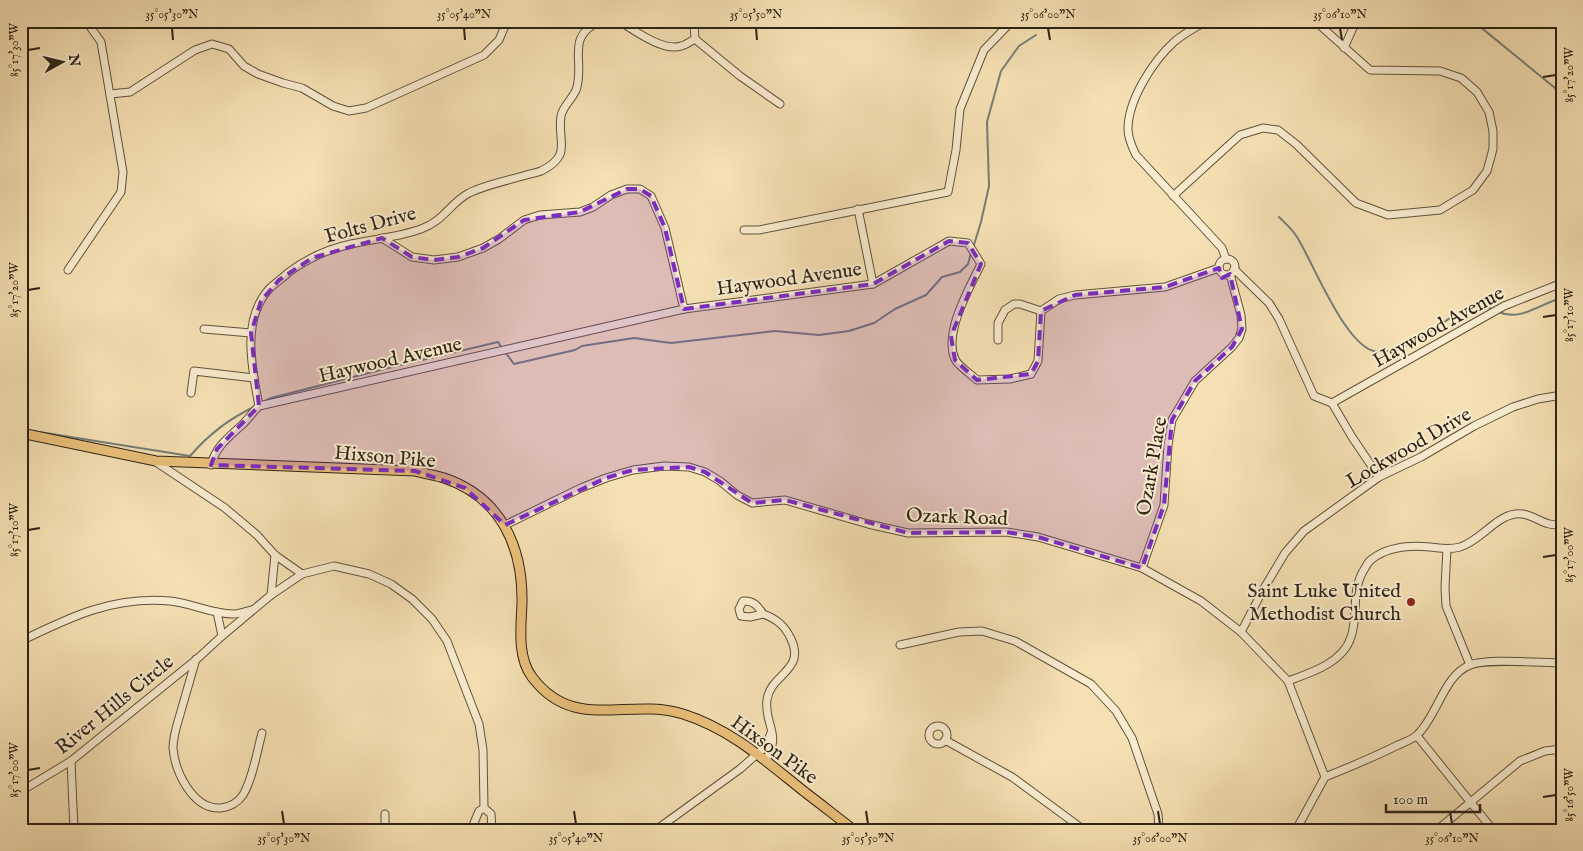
<svg xmlns="http://www.w3.org/2000/svg" width="1583" height="851" font-family="'IM FELL English',serif">
<rect width="100%" height="100%" fill="#f5e0b3"/>
<filter id="stains"><feTurbulence type="fractalNoise" baseFrequency=".004" numOctaves="4"/><feColorMatrix values="0 0 0 0 .2 0 0 0 0 .09 0 0 0 0 .02 0 0 0 .5 -.17"/></filter>
<radialGradient id="worn" r=".72"><stop offset=".6" stop-color="#630" stop-opacity="0"/><stop offset="1" stop-color="#630" stop-opacity=".3"/></radialGradient>
<g fill="none" stroke-linecap="round" stroke-linejoin="round">
<g stroke="#747e77" stroke-width="2">
<path d="M1473,21L1555,88L1562,102"/>
<path d="M1279,217C1285,223 1293,230 1297,237C1313,262 1347,352 1379,352C1392,352 1406,347 1418,340C1440,328 1465,298 1492,309"/>
<path d="M973,248L981,222L989,186L987,122L1001,71L1019,46L1036,35"/>
<path d="M1499,312C1520,322 1541,303 1562,298"/>
<path d="M505,352L514,364L575,350L582,346L634,338L671,343L775,331L819,335L849,331L874,323L895,309L926,295L942,277L960,272L968,264L971,253"/>
<path d="M265,401L271,398L388,368L498,342L502,348"/>
<path d="M33,431L190,456C209,434 228,419 254,407"/>
<path d="M21,447L29,437"/>
</g>
<g stroke="#60523d" stroke-width="9">
<g id="minor">
<path d="M619,21C634,30 663,52 681,46C686,45 691,41 695,39"/>
<path d="M692,21L694,24L695,39"/>
<path d="M1207,21C1196,27 1184,33 1174,42C1153,61 1128,100 1128,129C1128,138 1132,147 1136,155L1222,248L1226,259"/>
<path d="M695,39L740,76L780,104"/>
<path d="M1344,48L1356,21"/>
<path d="M110,94L130,92L195,50L212,44L229,49L244,66L258,74L283,83L302,88L333,106L349,111L366,108L484,55L499,40L507,21"/>
<path d="M1173,196L1240,135L1263,128L1278,130L1296,144L1356,203L1388,215L1440,210L1473,190L1487,171L1493,149V131L1489,112L1477,92L1461,78L1440,71L1370,70L1315,21"/>
<path d="M858,209L873,284"/>
<path d="M744,230H759L948,192L956,150L960,109L984,50L1012,21"/>
<path d="M382,238L412,257L434,260L458,257L483,248L499,239L524,220L540,215L580,212L593,207L611,195L627,189H640L651,196L665,228L684,309"/>
<circle cx="1227" cy="267" r="8"/>
<path d="M1234,269L1269,303L1279,319L1314,396L1332,403"/>
<path d="M68,270L121,192L123,172L101,42L86,21"/>
<path d="M204,329L251,333"/>
<path d="M998,340V323L1005,310L1014,304H1020L1041,311"/>
<path d="M191,393L194,371L254,378"/>
<path d="M1332,403L1504,306L1562,283"/>
<path d="M1332,403L1352,437L1379,477"/>
<path d="M259,406C252,369 241,320 269,289C275,283 283,278 289,272C308,258 328,249 351,244C374,239 399,237 421,229C444,221 450,203 469,193C486,185 505,181 523,176C529,174 536,173 541,171C573,155 557,142 561,116C563,105 575,97 577,87C584,58 566,37 600,21"/>
<path d="M156,462L225,508L257,535L275,555L302,574L334,566L369,574L391,584L412,599L432,619L447,641L479,724L483,750L484,808"/>
<path d="M211,465C216,446 229,437 243,424C248,419 253,412 259,406L684,309L873,284L949,241L968,243L981,264C970,287 943,333 955,359C957,365 972,375 977,380L1010,379L1031,374L1038,361L1041,311L1059,299L1075,295L1165,287L1219,268"/>
<path d="M505,525L581,488L606,478L633,470L664,466L689,467L705,472L720,481L737,495L752,503L785,500L868,524L908,533L1006,532L1038,537L1142,568L1201,601L1241,632L1288,681L1325,777"/>
<path d="M1447,549L1445,587L1446,606L1470,665"/>
<path d="M1142,568L1164,505L1168,445L1172,420L1195,381L1232,347L1239,338L1242,329L1241,315L1230,274"/>
<path d="M271,595L302,574"/>
<path d="M763,614C758,606 753,600 743,601L739,609L741,616L750,617L763,614C777,619 785,626 791,639C806,671 770,674 767,700C764,725 782,733 766,760"/>
<path d="M1241,632L1263,590L1285,553L1304,531L1379,477L1421,457L1474,426L1513,407L1538,399L1562,395"/>
<path d="M222,636L271,595L275,555"/>
<path d="M21,641C70,617 113,596 170,601C191,603 212,614 233,614C239,614 246,611 252,610"/>
<path d="M900,645L959,632L982,631L1015,641L1091,684L1116,711L1132,738L1158,814L1159,830"/>
<path d="M196,659C191,676 186,694 181,711C178,722 173,735 173,748C175,772 193,810 221,808C230,807 238,802 243,795C253,778 257,751 262,733"/>
<path d="M1288,681C1310,673 1343,663 1351,637C1359,614 1350,591 1365,568C1367,564 1369,561 1372,559C1389,546 1410,545 1430,547C1441,548 1449,550 1460,547C1480,541 1495,517 1515,514C1532,511 1545,529 1562,524"/>
<circle cx="938" cy="735" r="9"/>
<path d="M1417,736L1493,830"/>
<path d="M945,740L1012,777L1084,830"/>
<path d="M71,761L74,830"/>
<path d="M21,789L28,787L71,761L197,659L222,636L217,612"/>
<path d="M484,808L491,814L492,830"/>
<path d="M385,830V814"/>
<path d="M471,830L479,811L484,808"/>
<path d="M659,830L660,827L740,769L765,747L771,733"/>
<path d="M1296,830L1325,777C1350,767 1374,757 1398,745C1405,742 1414,739 1418,734C1437,716 1444,675 1470,665C1487,658 1542,663 1562,663"/>
<path d="M1437,830L1520,761L1545,751L1562,749"/>
</g>
</g>
<g stroke="#2e2316" stroke-width="11">
<path id="major" d="M21,433L156,461L415,471C425,474 435,475 444,478C501,497 523,547 522,603C521,627 517,657 532,677C574,733 627,697 683,714C731,729 767,762 806,793C822,805 838,818 854,830"/>
</g>
<use href="#minor" stroke="#f8ebce" stroke-width="7"/>
<use href="#major" stroke="#eac07a" stroke-width="9"/>
</g>
<path fill="#7b2cbf" fill-opacity="0.2" stroke="#7b2cbf" stroke-width="4" stroke-dasharray="10 6" stroke-linejoin="round" d="M627,189H640L651,196L665,228L684,309L873,284L949,241L968,243L981,264L951,336L955,360L977,380L1031,374L1038,361L1041,311L1075,295L1165,287L1219,268L1222,278L1230,274L1242,329L1232,347L1195,381L1172,420L1164,505L1142,568L1038,537L1006,532L908,533L785,500L752,503L705,472L689,467L633,470L606,478L505,525L465,488L415,471L211,465L217,449L259,406L251,333L261,301L279,280L312,258L382,238L412,257L434,260L458,257L483,248L524,220L580,212Z"/>
<path fill="none" stroke="#2e2316" stroke-width="2" d="M172,28L173,40M464,28L465,40M756,28L757,40M1048,28L1050,40M1340,28L1342,40M28,50L40,48M1543,77L1556,75M28,290L40,288M1543,317L1556,315M28,530L40,528M1543,557L1556,555M28,770L40,768M1543,797L1556,795M282,811L284,824M574,811L576,824M866,811L868,824M1158,811L1160,824M1450,811L1452,824"/>
<circle fill="#8f2418" stroke="#f8ebce" stroke-width="2" cx="1411" cy="602" r="5"/>
<g text-anchor="middle" stroke-width="4" stroke-linejoin="round" paint-order="stroke">
<g font-size="20" fill="#2e2316" stroke="#f8ebce">
<text transform="translate(370 224) rotate(-15)" y="7">Folts Drive</text>
<text transform="translate(789 278) rotate(-8)" y="7">Haywood Avenue</text>
<text transform="translate(1438 326) rotate(-29)" y="7">Haywood Avenue</text>
<text transform="translate(390 359) rotate(-13)" y="7">Haywood Avenue</text>
<text transform="translate(1408 447) rotate(-30)" y="7">Lockwood Drive</text>
<text transform="translate(385 456) rotate(5)" y="7">Hixson Pike</text>
<text transform="translate(1151 466) rotate(-80)" y="7">Ozark Place</text>
<text transform="translate(957 516) rotate(2)" y="7">Ozark Road</text>
<text transform="translate(114 704) rotate(-39)" y="7">River Hills Circle</text>
<text transform="translate(775 749) rotate(36)" y="7">Hixson Pike</text>
</g>
<g font-size="20" fill="#2e2316" stroke="#f8ebce" text-anchor="end">
<text x="1401" y="597">Saint Luke United<tspan x="1401" dy="23">Methodist Church</tspan></text>
</g>
</g>
<rect width="1583" height="851" fill="none" stroke="#f5e0b3" stroke-width="55"/>
<g transform="translate(62 62) rotate(82)" stroke="#f8ebce" stroke-width="4" paint-order="stroke">
<path d="M0-4L9 19L0 12L-9 19Z" fill="#2e2316"/>
<text y="-8" font-size="14" font-weight="bold" text-anchor="middle" fill="#2e2316">N</text>
</g>
<path d="M1386 804v8h94v-8" fill="none" stroke="#2e2316" stroke-width="2.5"/>
<text x="1393" y="804" font-size="15" fill="#2e2316" stroke="#f8ebce" stroke-width="4" paint-order="stroke">100 m</text>
<rect x="28" y="28" width="1528" height="796" fill="none" stroke="#2e2316" stroke-width="2"/>
<g font-size="12" text-anchor="middle" fill="#2e2316">
<text x="172" y="18">35°05'30"N</text>
<text x="464" y="18">35°05'40"N</text>
<text x="756" y="18">35°05'50"N</text>
<text x="1048" y="18">35°06'00"N</text>
<text x="1340" y="18">35°06'10"N</text>
<text transform="translate(14 50) rotate(-90)" y="4">85°17'30"W</text>
<text transform="translate(1569 75) rotate(-90)" y="4">85°17'20"W</text>
<text transform="translate(14 290) rotate(-90)" y="4">85°17'20"W</text>
<text transform="translate(1569 315) rotate(-90)" y="4">85°17'10"W</text>
<text transform="translate(14 530) rotate(-90)" y="4">85°17'10"W</text>
<text transform="translate(1569 555) rotate(-90)" y="4">85°17'00"W</text>
<text transform="translate(14 770) rotate(-90)" y="4">85°17'00"W</text>
<text transform="translate(1569 795) rotate(-90)" y="4">85°16'50"W</text>
<text x="284" y="842">35°05'30"N</text>
<text x="576" y="842">35°05'40"N</text>
<text x="868" y="842">35°05'50"N</text>
<text x="1160" y="842">35°06'00"N</text>
<text x="1452" y="842">35°06'10"N</text>
</g>
<rect width="100%" height="100%" filter="url(#stains)"/>
<rect width="100%" height="100%" fill="url(#worn)"/>
</svg>
